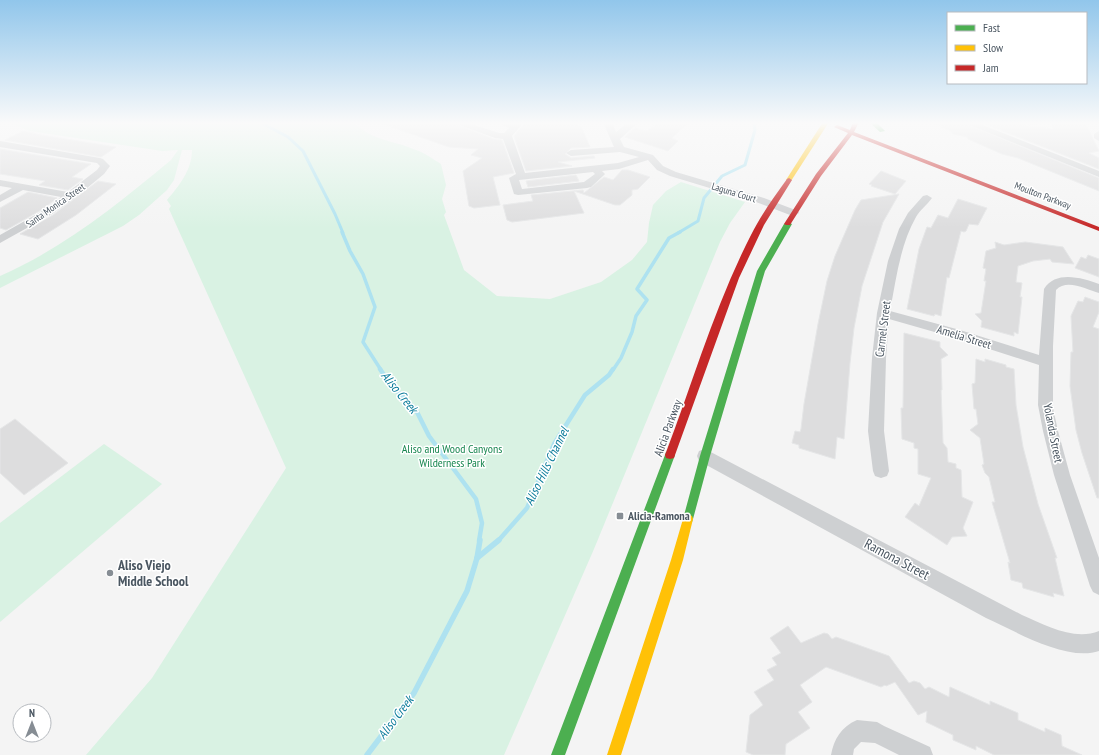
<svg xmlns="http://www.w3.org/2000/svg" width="1099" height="755" font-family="'PT Sans Narrow',sans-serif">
<rect width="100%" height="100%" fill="#f4f4f4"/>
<g fill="#d9f2e3">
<path d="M7,122H354C369,140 396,141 416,150C425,153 433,159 441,164L446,185L442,199L446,212L444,215L464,270L497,296L550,299L601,282L632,260L647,242L649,223L653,205L666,191L681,182L745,202L730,223L720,242L594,549L504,755H86L152,678L286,468L169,209L171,206L167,200C179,186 192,170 192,150H182L174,180L167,190L139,215L123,226L0,288V276C64,248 118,204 171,160L178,150L162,151L30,131Z"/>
<path d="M104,444L162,484L0,622V523Z"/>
</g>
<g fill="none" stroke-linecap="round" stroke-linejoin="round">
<g stroke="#aee2f0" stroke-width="3">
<path d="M260,122L288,137L303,151L335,214L343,233"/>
<path d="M678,233L698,221L704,198L722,176L745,165L755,130L754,122"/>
</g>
<g stroke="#aee2f0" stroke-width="3.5">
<path d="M342,232L350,251L363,274L375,307L363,342L381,370"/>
<path d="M613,370L621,358L632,332L636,316L647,300L637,289L669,238L680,232"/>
</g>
<g stroke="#aee2f0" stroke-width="4.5">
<path d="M380,369L390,384L416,410L429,436L476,499L482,523L479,541"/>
<path d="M498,541L527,508L554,444L585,395L609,375L613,369"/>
</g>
<g stroke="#aee2f0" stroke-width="5.5">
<path d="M477,558L499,540"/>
<path d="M367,755L414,693L467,591L477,558L480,540"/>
</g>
</g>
<g fill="#ddddde" stroke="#e5e6e7">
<path d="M383,122H450L494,139L502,140L514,173L493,177L500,205L474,208L469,206L463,171L482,158L471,155L478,149L449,147L383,124Z"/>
<path d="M569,122L581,126L590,147L571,148L565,154L571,158L594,156L595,158L558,162L572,166L526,171L514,136L525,123Z"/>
<path d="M658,122H689L672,138L678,141L668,151L625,137L635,128L647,131Z"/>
<path d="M929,122H961L1099,178V191L1018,158L1002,154L968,139L967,137L953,134L951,131Z"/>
<path d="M980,122H1022L1023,125L1030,126L1053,129L1051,122H1085L1099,151L1089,153L1099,158V169Z"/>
<path d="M23,131L41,135L116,147L101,157L5,140Z"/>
<path d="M0,149L91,164L72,177L83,179L68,190L39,185L45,181L0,174Z"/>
<path d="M622,170H628L650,177L638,189L632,190V195L620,205H615L574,191L584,213L512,222L507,220L503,205L533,201L531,195L583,190L584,193L604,177L613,180Z"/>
<path d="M881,171L906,181L895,194L871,186L872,185L869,184Z"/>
<path d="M576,175L579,181L528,187L526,181Z"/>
<path d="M98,181L116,184L76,215L38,239L20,234L53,215Z"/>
<path d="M28,192L57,198L43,209L6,230L0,228V208Z"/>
<path d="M899,194L883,222L862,286L854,328L850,363L844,439L837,437L835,459L799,448V445L792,443L795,431L800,432L801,429L804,404L818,324L827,281L835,256L855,210L861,200Z"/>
<path d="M958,199L987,208L978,225L969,224L966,231L964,232L961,231L949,278L947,277L941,316L935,314L934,316L907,309L919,249L927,227L931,228L938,215L948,218Z"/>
<path d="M995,242L1004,245L1025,242L1063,247L1074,264L1052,262L1050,259L1033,261L1018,266L1016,282L1022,283L1020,297H1022L1018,334L1014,332V336L981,327L982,321L975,314L981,313L986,281H984L986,269L983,268L986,251L996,248Z"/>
<path d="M1088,255L1099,259V277L1075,268L1081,257L1086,259Z"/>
<path d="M1085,297L1099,302V312L1093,327L1099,329V498H1097L1082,453L1076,430L1070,386L1071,352H1073L1071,316L1078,301L1083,302Z"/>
<path d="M904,333L940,342V347L948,355L941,359L942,390H941L943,443L947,448L948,462L956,464V468L961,470L962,497L973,502L963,528L967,536L952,537L947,545L905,517L915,503L919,506L931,478L918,474V449L914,448V443L902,439L901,408H903Z"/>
<path d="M976,359L985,362V359L1006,365V367L1014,369L1016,405L1023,447L1038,504L1057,558H1055L1064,596L1053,593L1054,597L1023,588L1022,583L1011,580L1008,562L1010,563L992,502H995L989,477L985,473L982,465L984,464L980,438L970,430L978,424L976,409H974L972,384L975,383Z"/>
<path d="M15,419L68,463L24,495L0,473V429Z"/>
<path d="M788,626L801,643L824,633L828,634L832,639L836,637L889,656L909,683L914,681L920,683L925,689L929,687L949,697L950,687L990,705V701L1018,713V720L1045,732V728L1061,735L1062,746L1082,755H994L976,746V750L953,740V735L926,722L927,711L918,715L895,682L886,686L885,685L881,687L826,667L800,685L812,702L798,712L810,728L786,744L785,755H753L746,752L750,715L763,705L754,692L774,680L767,670L777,665L772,658L781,653L770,638Z"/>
</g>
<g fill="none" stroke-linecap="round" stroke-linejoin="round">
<g fill="#ced0d2" fill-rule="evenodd">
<path d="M451,122H465L499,133H504L509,128L496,122L513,124L524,122L512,136L525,173L618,163L639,157L620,152L571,156L566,153L571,150L614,147L603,122H612L616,132L629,122H639L620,139L624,147L653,155L663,166L676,172L764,198L798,211L799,213L794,216L790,215L756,202L670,176L657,170L648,160L619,169L602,171L605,174L603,176L591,187L587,188L518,195L514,194L509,178L516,174L503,139L495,138ZM593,172L595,174L584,182L522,189L519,180Z"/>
<path d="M962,122H975L1099,171V177Z"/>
<path d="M1025,122H1039C1036,126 1028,126 1025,122Z"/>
<path d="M1099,131V141L1094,138V134Z"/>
<path d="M0,141L100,158L103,159L110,166L104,174L75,198L52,214L0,243V235L44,210L61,197L23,190L0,202V195L12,188L0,186V180L68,192L97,170L100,166L97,163L0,147Z"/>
<path d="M927,195L932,198C927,205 920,210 916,217C900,245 896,280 890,311L960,330L1039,355L1044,289C1056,270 1082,278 1099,284V293C1087,290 1067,278 1056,290L1053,346V408L1058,431L1070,475L1099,558V595L1093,592L1090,586L1054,475L1043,431L1038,405L1039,365L952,337L889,319L886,358L884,431L889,471L887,476L881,478L875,476L873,471L868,431L872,358L877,313L888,261L899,229L908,213L923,196Z"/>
<path d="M705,449L1022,615C1045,625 1074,641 1099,631V651C1067,662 1015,631 986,618L699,461L697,456L699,451Z"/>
<path d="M857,720L877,722L884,726L930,747L933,755H899L875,743L861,742L854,749L853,755H831C834,739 841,727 857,720Z"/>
</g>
<g fill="#4caf50" fill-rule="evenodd">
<path d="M869,122H876L885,131L880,132Z"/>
<path d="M788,222L792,224L765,271L710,456L693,519L692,522L688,524L684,522L683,519L700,456L757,271L784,224Z"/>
<path d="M670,451L674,452L675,455L565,755H551L665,455L666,452Z"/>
</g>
<g fill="#ffc107" fill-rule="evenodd">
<path d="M823,122H829L791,181H787L786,180Z"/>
<path d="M688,514L692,516L693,519L683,560L621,755H607L671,560L683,519L684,516Z"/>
</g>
<g fill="#c62828" fill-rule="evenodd">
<path d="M853,122H859L854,132L1099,227V231L852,135L821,176L790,225H786L784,224L816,174L848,133L834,127L837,125L850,130Z"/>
<path d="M789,178L792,180L764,225L739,278L675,455L674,458L670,459L666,458L665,455C693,382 715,305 751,235C761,215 774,197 787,179Z"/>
</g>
</g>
<linearGradient id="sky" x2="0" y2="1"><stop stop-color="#91c6eb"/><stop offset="0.54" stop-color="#fafafa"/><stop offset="1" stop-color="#fafafa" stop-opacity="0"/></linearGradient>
<rect width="1099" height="228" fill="url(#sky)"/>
<g fill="#868d94" stroke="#fff" stroke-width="1.5">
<rect x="616" y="512" width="8" height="8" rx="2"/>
<circle cx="110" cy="573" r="4"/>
</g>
<g text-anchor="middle" stroke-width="3" stroke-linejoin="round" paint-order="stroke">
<g font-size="10" fill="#4a5661" stroke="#fff">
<text transform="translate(734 192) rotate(17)" y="4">Laguna Court</text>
<text transform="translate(1043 195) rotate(21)" y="4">Moulton Parkway</text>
<text transform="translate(55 205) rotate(-35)" y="4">Santa Monica Street</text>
</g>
<g font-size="12" fill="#4a5661" stroke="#fff">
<text transform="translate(883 329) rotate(-83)" y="4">Carmel Street</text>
<text transform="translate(964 337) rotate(17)" y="4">Amelia Street</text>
<text transform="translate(668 428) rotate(-70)" y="4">Alicia Parkway</text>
<text transform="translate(1053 433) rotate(79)" y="4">Yolanda Street</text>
</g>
<g font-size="12" fill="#17864f" stroke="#fff">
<text x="452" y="453">Aliso and Wood Canyons<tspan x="452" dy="14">Wilderness Park</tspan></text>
</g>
<g font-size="12" font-weight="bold" fill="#4a5661" stroke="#fff" text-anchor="start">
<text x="628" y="520">Alicia-Ramona</text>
</g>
<g font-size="13" font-style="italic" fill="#0c7c9b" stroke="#fff">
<text transform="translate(400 392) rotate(51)" y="5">Aliso Creek</text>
<text transform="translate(546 466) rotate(-64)" y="5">Aliso Hills Channel</text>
<text transform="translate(395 717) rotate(-53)" y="5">Aliso Creek</text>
</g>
<g font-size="14" fill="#4a5661" stroke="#fff">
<text transform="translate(897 559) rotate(28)" y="5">Ramona Street</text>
</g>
<g font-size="14" font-weight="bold" fill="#4a5661" stroke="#fff" text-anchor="start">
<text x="118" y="570">Aliso Viejo<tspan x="118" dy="16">Middle School</tspan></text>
</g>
</g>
<rect x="947" y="12" width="140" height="72" fill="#ffffff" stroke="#b7bbc0"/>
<rect x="955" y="25" width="20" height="6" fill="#4caf50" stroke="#b7bbc0"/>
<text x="983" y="32" font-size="12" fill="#4a5661">Fast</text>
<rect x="955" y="45" width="20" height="6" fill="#ffc107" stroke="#b7bbc0"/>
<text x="983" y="52" font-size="12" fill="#4a5661">Slow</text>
<rect x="955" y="65" width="20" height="6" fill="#c62828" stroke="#b7bbc0"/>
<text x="983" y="72" font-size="12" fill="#4a5661">Jam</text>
<g transform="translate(32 723)"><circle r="19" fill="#ffffff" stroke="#b7bbc0"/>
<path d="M0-3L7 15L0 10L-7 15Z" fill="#868d94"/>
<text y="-6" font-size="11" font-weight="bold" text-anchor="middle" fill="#4a5661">N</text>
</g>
</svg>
